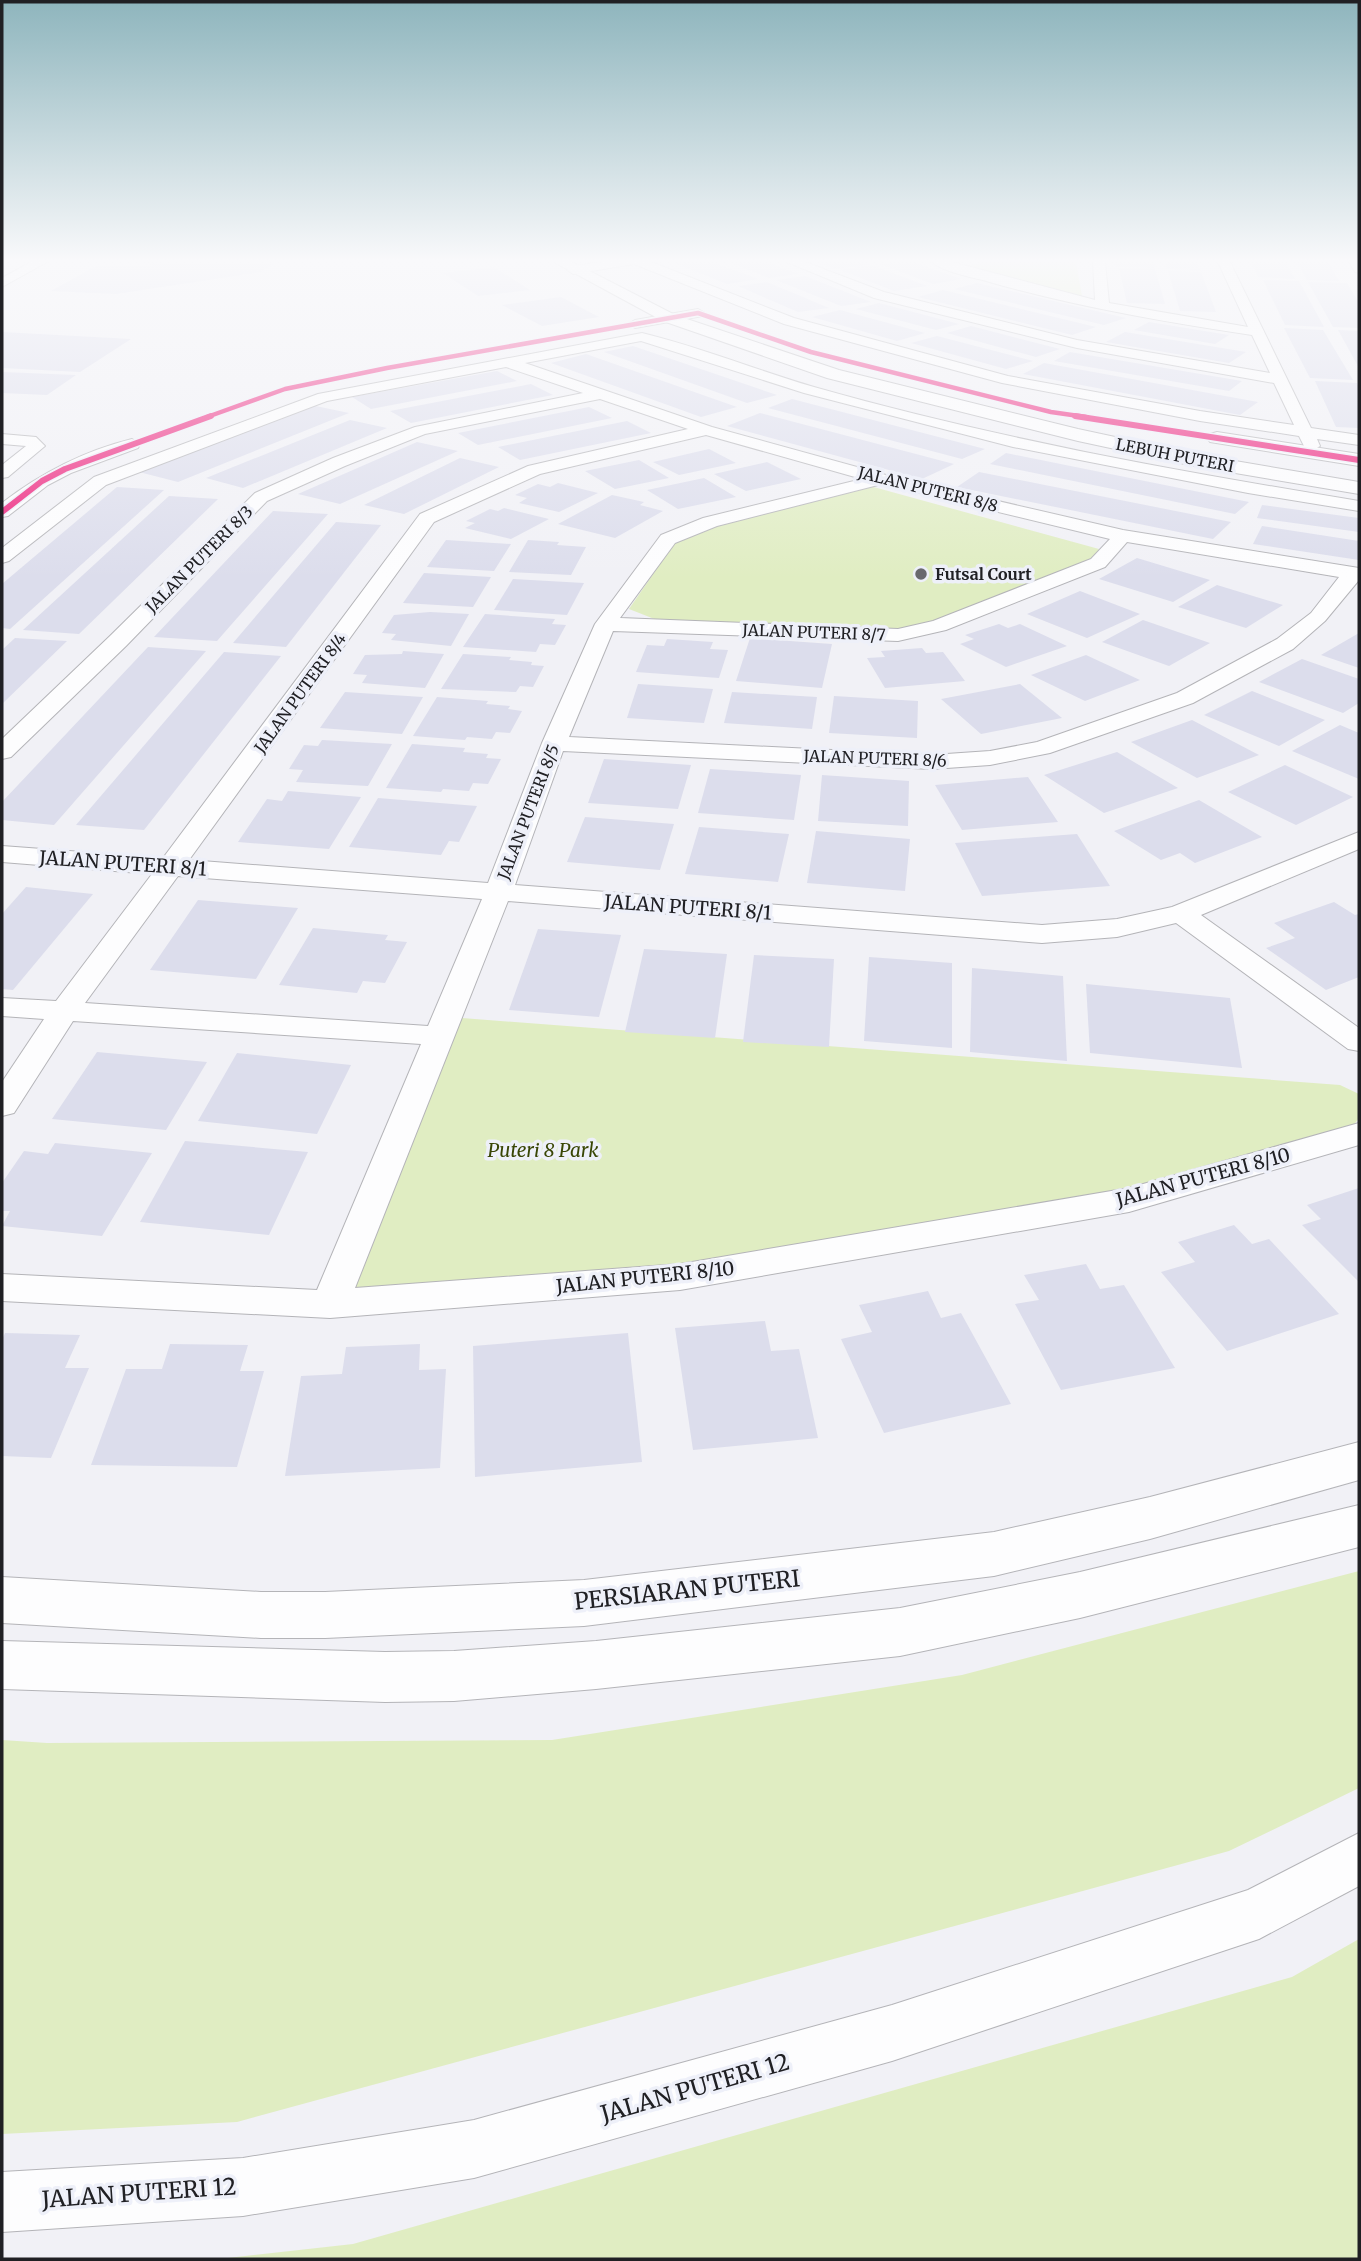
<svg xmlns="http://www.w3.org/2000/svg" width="1361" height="2261" font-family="Merriweather,serif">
<rect width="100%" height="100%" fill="#f1f1f6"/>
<g fill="#e0edc2">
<path d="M986,262H1076L1082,296L1001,278L966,266Z"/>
<path d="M870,486L1099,549L1095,558L910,630L657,620L629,609L676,541L720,523Z"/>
<path d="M462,1018L1340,1085L1359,1094V1118L1350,1130L1121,1196L674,1265L349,1291Z"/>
<path d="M1359,1571V1788L1229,1851L237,2122L2,2134V1740L47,1743L552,1740L962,1675Z"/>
<path d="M1359,1939V2259H219L353,2244L1292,1977Z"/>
</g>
<g fill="#dcddec">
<path d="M146,262L170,264H272L261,272L116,294L51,291L96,266H153Z"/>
<path d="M713,262L758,279L727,284L674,263Z"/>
<path d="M729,262H768L798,274L769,278Z"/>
<path d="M861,262L867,265L836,269L818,263Z"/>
<path d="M895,262H913L961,279L933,284L880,264Z"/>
<path d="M1115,262H1153L1155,268L1116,267Z"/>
<path d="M1165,262H1197L1200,270L1167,269Z"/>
<path d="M1251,262H1286L1295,279L1258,277Z"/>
<path d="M1297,262H1328L1339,281L1307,280Z"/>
<path d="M872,265L927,286L894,291L840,270Z"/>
<path d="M494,267L530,290L478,296L443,273Z"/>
<path d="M1119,268L1155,269L1165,304L1127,303Z"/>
<path d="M1168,271L1201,272L1216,312L1180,311Z"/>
<path d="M805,276L871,302L841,306L776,280Z"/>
<path d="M1263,280L1299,281L1324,327L1285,325Z"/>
<path d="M767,282L829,308L798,312L738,286Z"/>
<path d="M1308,282L1347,283L1359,303V328L1333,327Z"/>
<path d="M977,283L1126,318L1104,325L954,289Z"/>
<path d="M943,290L1096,327L1072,335L918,297Z"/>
<path d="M561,297L599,317L542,326L502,305Z"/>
<path d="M879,303L959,324L936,330L856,309Z"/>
<path d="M840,310L925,333L897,341L812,317Z"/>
<path d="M1149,322L1229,335L1215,344L1134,330Z"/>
<path d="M971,326L1060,349L1036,357L947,333Z"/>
<path d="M1284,328L1323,330L1353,380L1310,378Z"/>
<path d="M1338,330L1359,331V368Z"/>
<path d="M2,332L131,339L80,372L2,368Z"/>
<path d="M1125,332L1246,352L1229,363L1106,342Z"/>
<path d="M937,336L1033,361L1006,369L911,343Z"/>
<path d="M633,346L777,395L747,403L604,352Z"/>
<path d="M1070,352L1242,381L1229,391L1054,361Z"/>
<path d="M586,354L737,407L701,417L551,363Z"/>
<path d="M1044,363L1258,402L1240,415L1023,374Z"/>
<path d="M497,371L517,381L371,409L352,397Z"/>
<path d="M2,372L76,375L47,395L2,393Z"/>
<path d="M1315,381L1357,383L1359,388V428L1336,427Z"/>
<path d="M531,384L553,395L411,423L390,411Z"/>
<path d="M792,399L985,449L962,459L768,408Z"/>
<path d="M311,405L349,413L178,482L139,472Z"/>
<path d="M589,407L612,418L478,445L458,433Z"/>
<path d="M760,413L954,464L922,479L727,426Z"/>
<path d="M350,420L387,428L243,488L206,478Z"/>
<path d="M627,421L651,433L520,460L498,447Z"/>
<path d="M417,442L458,451L340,504L298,494Z"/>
<path d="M709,449L736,463L679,475L653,462Z"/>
<path d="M1006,453L1249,502L1235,514L990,464Z"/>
<path d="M460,458L499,467L404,514L364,505Z"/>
<path d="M639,460L669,478L615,489L585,471Z"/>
<path d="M767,462L801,479L746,491L714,474Z"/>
<path d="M979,472L1231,522L1213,539L957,487Z"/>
<path d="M704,478L736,497L678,509L647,490Z"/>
<path d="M558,483L598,493L559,512L519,503L527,498L515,495L538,484L550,487Z"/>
<path d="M117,487L164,490L10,629L2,628V584Z"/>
<path d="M612,495L644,502L640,505L663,511L615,538L558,524Z"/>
<path d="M169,496L218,499L79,634L23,630Z"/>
<path d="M1262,505L1359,518V532L1257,518Z"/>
<path d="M504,508L549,519L511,539L465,528L475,523L466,521L490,509L498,511Z"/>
<path d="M273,511L328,514L217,641L154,637Z"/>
<path d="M336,522L381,525L286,647L233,643Z"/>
<path d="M1262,526L1359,541V560L1253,544Z"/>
<path d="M446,540L511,544L494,571L427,567Z"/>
<path d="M528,540L559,542L557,545L586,547L571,575L509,572Z"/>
<path d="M1137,558L1210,580L1173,602L1099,579Z"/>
<path d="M424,573L491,577L473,607L403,603Z"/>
<path d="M513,579L584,583L567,615L494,610Z"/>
<path d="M1217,585L1283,605L1246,628L1178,607Z"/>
<path d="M1080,591L1140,614L1087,638L1027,614Z"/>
<path d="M430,612L469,614L451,646L391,640L396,634L382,633L394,615Z"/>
<path d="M485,614L555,619L552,624L566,625L555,645L540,644L536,652L463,647Z"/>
<path d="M1143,620L1210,643L1169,666L1102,642Z"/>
<path d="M999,624L1008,628L1020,624L1067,646L1006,667L960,644L974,639L965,635Z"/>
<path d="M1359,633V668L1321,655Z"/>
<path d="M15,638L67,641L2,704V650Z"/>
<path d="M750,638L832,644L822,688L736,681Z"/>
<path d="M667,639L713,642L710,649L728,650L719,678L636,672L647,645L664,646Z"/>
<path d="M148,647L206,651L54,825L2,820V802Z"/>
<path d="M922,648L926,653L943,652L965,681L885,688L867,658L885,657L881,651Z"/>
<path d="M403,651L444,654L425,688L362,683L367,675L353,674L365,655L402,654Z"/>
<path d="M224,652L281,656L144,830L76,825Z"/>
<path d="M463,654L511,657L509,660L532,662L531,665L544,666L533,687L520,686L516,692L441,689Z"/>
<path d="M1086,655L1140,680L1085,701L1031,675Z"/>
<path d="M1302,659L1359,679V703L1343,713L1259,682Z"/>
<path d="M638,684L713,689L704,723L627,718Z"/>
<path d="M1020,684L1062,718L981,734L941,699Z"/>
<path d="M1252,691L1325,720L1279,746L1204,715Z"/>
<path d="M345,692L423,697L402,734L320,728Z"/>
<path d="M732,692L817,697L812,729L724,723Z"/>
<path d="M834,696L918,701L917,738L829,733Z"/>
<path d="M437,697L488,701L486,704L510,706L508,709L522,711L510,733L496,732L492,739L467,737L465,740L413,736Z"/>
<path d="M1192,720L1259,755L1197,778L1131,742Z"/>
<path d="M1340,725L1359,733V779L1292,751Z"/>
<path d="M322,740L392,744L368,786L296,782L303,770L289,769L304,745L318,746Z"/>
<path d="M412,744L465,748L463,752L488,754L486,758L501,759L488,784L473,783L469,791L443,789L441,792L386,788Z"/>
<path d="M1117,752L1178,788L1104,813L1044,775Z"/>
<path d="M604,759L691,765L678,809L588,803Z"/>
<path d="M1285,765L1353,797L1296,825L1228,792Z"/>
<path d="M710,769L801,775L794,820L698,813Z"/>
<path d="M822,775L909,781L908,826L818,821Z"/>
<path d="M1028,777L1058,822L962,830L935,785Z"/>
<path d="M288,791L361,797L329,849L238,842L267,799L282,801Z"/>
<path d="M378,798L477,806L459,842L449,841L441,855L349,847Z"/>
<path d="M1199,800L1262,837L1195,863L1180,853L1161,860L1114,831Z"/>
<path d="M585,817L674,824L660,870L567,862Z"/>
<path d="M699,827L789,834L778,882L685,874Z"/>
<path d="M816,831L910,839L905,891L807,883Z"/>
<path d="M1077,834L1110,886L982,896L955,843Z"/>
<path d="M26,887L93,894L13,990L2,989V914Z"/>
<path d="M198,900L298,908L256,979L150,970Z"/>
<path d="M1334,902L1355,915L1359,914V977L1326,990L1266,948L1295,938L1274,923Z"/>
<path d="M313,928L388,935L385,940L407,942L385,983L363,981L357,993L279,985Z"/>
<path d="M538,929L621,935L599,1017L509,1010Z"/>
<path d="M644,949L727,954L715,1038L625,1032Z"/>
<path d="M754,955L834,959L829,1047L743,1042Z"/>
<path d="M869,957L952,963V1048L864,1041Z"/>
<path d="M972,968L1063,976L1067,1061L970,1052Z"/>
<path d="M1086,984L1230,998L1242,1068L1090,1053Z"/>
<path d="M97,1052L207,1062L166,1130L52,1119Z"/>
<path d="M237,1053L351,1065L317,1134L198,1121Z"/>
<path d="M185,1141L308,1152L269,1235L140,1222Z"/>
<path d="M55,1143L152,1153L102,1236L2,1226L10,1211H2V1183L24,1151L48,1154Z"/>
<path d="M1359,1188V1282L1302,1225L1321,1219L1307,1205Z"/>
<path d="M1234,1225L1252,1244L1269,1239L1339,1314L1227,1351L1161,1272L1195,1262L1178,1242Z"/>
<path d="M1086,1264L1100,1289L1124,1285L1175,1368L1061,1390L1015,1304L1039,1300L1024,1275Z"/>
<path d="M928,1291L941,1318L961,1313L1011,1404L884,1433L841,1339L872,1332L859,1305Z"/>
<path d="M765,1321L771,1351L799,1349L818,1438L693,1450L675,1328Z"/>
<path d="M5,1333L80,1335L65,1368H89L51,1458L2,1456V1340Z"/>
<path d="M628,1333L642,1462L475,1477L473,1346Z"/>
<path d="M170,1344L248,1345L240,1371H264L237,1467L91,1465L126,1369H162Z"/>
<path d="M420,1344L419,1370L446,1369L440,1468L285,1476L301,1376L342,1374L346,1347Z"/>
</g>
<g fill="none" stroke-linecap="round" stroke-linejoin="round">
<g stroke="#b4b4b8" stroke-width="2">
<g id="street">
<path d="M31,262H47L2,287V278Z"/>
<path d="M602,262H651L794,318L1008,376L1200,411L1294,425L1274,383L1077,348L874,298L787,262H805L884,292L1077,340L1270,373L1252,335C1165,322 1078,307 993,283C975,277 947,274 932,262H952L1095,300L1093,262H1105L1109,303L1248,327L1218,262H1230L1311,428L1359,435V445L1317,439L1320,446L1312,451L1306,450L1299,436L1200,421L1002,383L784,324L634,264L573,274L567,270L573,266Z"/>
<path d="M1349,262H1359V273L1355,272Z"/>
<path d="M698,309L705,313L703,316L635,328L628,324L635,320Z"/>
<path d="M642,333C700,347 756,370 814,387C993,438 1176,471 1359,501V511L1248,493L1013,447L804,393L641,341L525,363L712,427L886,475L1123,530L1359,568V580L1325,621L1293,649L1193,703L1050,753L990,765L932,769L563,751L515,885L1042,925L1117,919L1172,907L1359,832V849L1201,915L1359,1028V1051L1348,1049L1176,923L1117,937L1042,943L508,901L355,1288L680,1264L1129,1188L1359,1123V1145L1129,1212L680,1290L330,1318L2,1301V1274L317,1290L421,1044L73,1021L14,1113L2,1116V1082L44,1019L2,1016V998L56,1001L152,874L2,862V846L163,858L420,514L528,466L688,429L600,399L425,434L345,466L267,501L126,646L11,757L2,759V739L110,636L255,493L333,458L415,427L583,393L506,367L327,401L106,485L9,561L2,563V548L94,477L318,394ZM706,435L862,479L703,518L661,535L595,624L542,743L488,883L189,860L434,522L540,474ZM882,484L1110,539L1091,559L933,621L898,629L620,618L675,543L717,526ZM1127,542L1339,577L1311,613L1277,639L1177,693L1037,742L990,751L932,755L569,737L613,631L898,641L946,630L1105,567ZM178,876L482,899L428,1026L85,1003Z"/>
<path d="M2,434L36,437L45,446L8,477L2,478V465L26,446L2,444Z"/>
<path d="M132,439L140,444L138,448L71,473L48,485L8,516L2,517V503C41,473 84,451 132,439Z"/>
<path d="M1359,1833V1886L1259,1939L892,2061L474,2178L243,2216L2,2232V2172L243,2158L474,2120L892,2005L1248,1890Z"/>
</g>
</g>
<g stroke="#b4b4b8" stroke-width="2">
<g id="secondary">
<path d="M554,262H572L675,315L839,370L1078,429L1194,454L1359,482V494L1194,466L1078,441L827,378L663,321Z"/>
<path d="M1217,432L1359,454V466L1210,442L1207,438L1210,434Z"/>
<path d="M1359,1442V1480L1150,1539L994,1576L584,1626L325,1638H261L2,1623V1577L261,1592H325L584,1580L994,1532L1150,1497Z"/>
<path d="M1359,1505V1547L1080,1618L900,1656L596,1689L454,1701L385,1702L2,1689V1641L385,1652L454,1651L596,1641L900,1608L1080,1572Z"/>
</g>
</g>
<use href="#street" fill="#fdfdfe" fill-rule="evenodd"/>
<use href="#secondary" fill="#fdfdfe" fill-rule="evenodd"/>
<g stroke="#eef0f9" stroke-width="7">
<path id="bus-1-far1" d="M207,417L285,389L387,368L698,313L811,352L1051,412L1086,417"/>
</g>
<g stroke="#eef0f9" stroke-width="9">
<g id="bus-1">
<path d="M1075,416L1359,460"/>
<path d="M2,512L42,481L65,469L211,416"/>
</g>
</g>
<use href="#bus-1-far1" stroke="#ed207b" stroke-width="4.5"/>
<use href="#bus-1" stroke="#ed207b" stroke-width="6"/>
</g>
<linearGradient id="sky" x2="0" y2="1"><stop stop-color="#8eb5bd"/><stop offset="0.45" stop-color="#f9f9fb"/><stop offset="1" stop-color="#f9f9fb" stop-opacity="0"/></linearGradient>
<rect width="1361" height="579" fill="url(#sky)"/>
<circle fill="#69696e" stroke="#eef0f9" stroke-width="2.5" cx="921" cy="574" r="7"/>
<g text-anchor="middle" stroke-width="7" stroke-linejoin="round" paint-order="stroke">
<g font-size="16" fill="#202024" stroke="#eef0f9">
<text transform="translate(1175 455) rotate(11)" y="6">LEBUH PUTERI</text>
<text transform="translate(928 489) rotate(14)" y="6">JALAN PUTERI 8/8</text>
<text transform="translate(199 559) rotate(-45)" y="6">JALAN PUTERI 8/3</text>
<text transform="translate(814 632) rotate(2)" y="6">JALAN PUTERI 8/7</text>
<text transform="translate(300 693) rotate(-54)" y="6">JALAN PUTERI 8/4</text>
<text transform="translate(875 758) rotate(2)" y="6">JALAN PUTERI 8/6</text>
<text transform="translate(528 812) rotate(-69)" y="6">JALAN PUTERI 8/5</text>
</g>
<g font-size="16" font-weight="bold" fill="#202024" stroke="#eef0f9" text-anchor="start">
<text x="935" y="580">Futsal Court</text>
</g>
<g font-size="19" fill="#202024" stroke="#eef0f9">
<text transform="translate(123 863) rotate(4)" y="7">JALAN PUTERI 8/1</text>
<text transform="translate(688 907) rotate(4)" y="7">JALAN PUTERI 8/1</text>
<text transform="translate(1203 1177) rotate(-15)" y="7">JALAN PUTERI 8/10</text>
<text transform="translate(645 1277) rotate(-6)" y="7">JALAN PUTERI 8/10</text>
</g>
<g font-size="19" font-style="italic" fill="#394605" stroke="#eef0f9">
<text x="543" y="1157">Puteri 8 Park</text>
</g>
<g font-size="23" fill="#202024" stroke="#eef0f9">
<text transform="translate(687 1590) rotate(-6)" y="8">PERSIARAN PUTERI</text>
<text transform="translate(695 2088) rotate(-16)" y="8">JALAN PUTERI 12</text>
<text transform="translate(139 2193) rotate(-4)" y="8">JALAN PUTERI 12</text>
</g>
</g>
<rect width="1361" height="2261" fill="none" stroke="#202024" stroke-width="7"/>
</svg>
